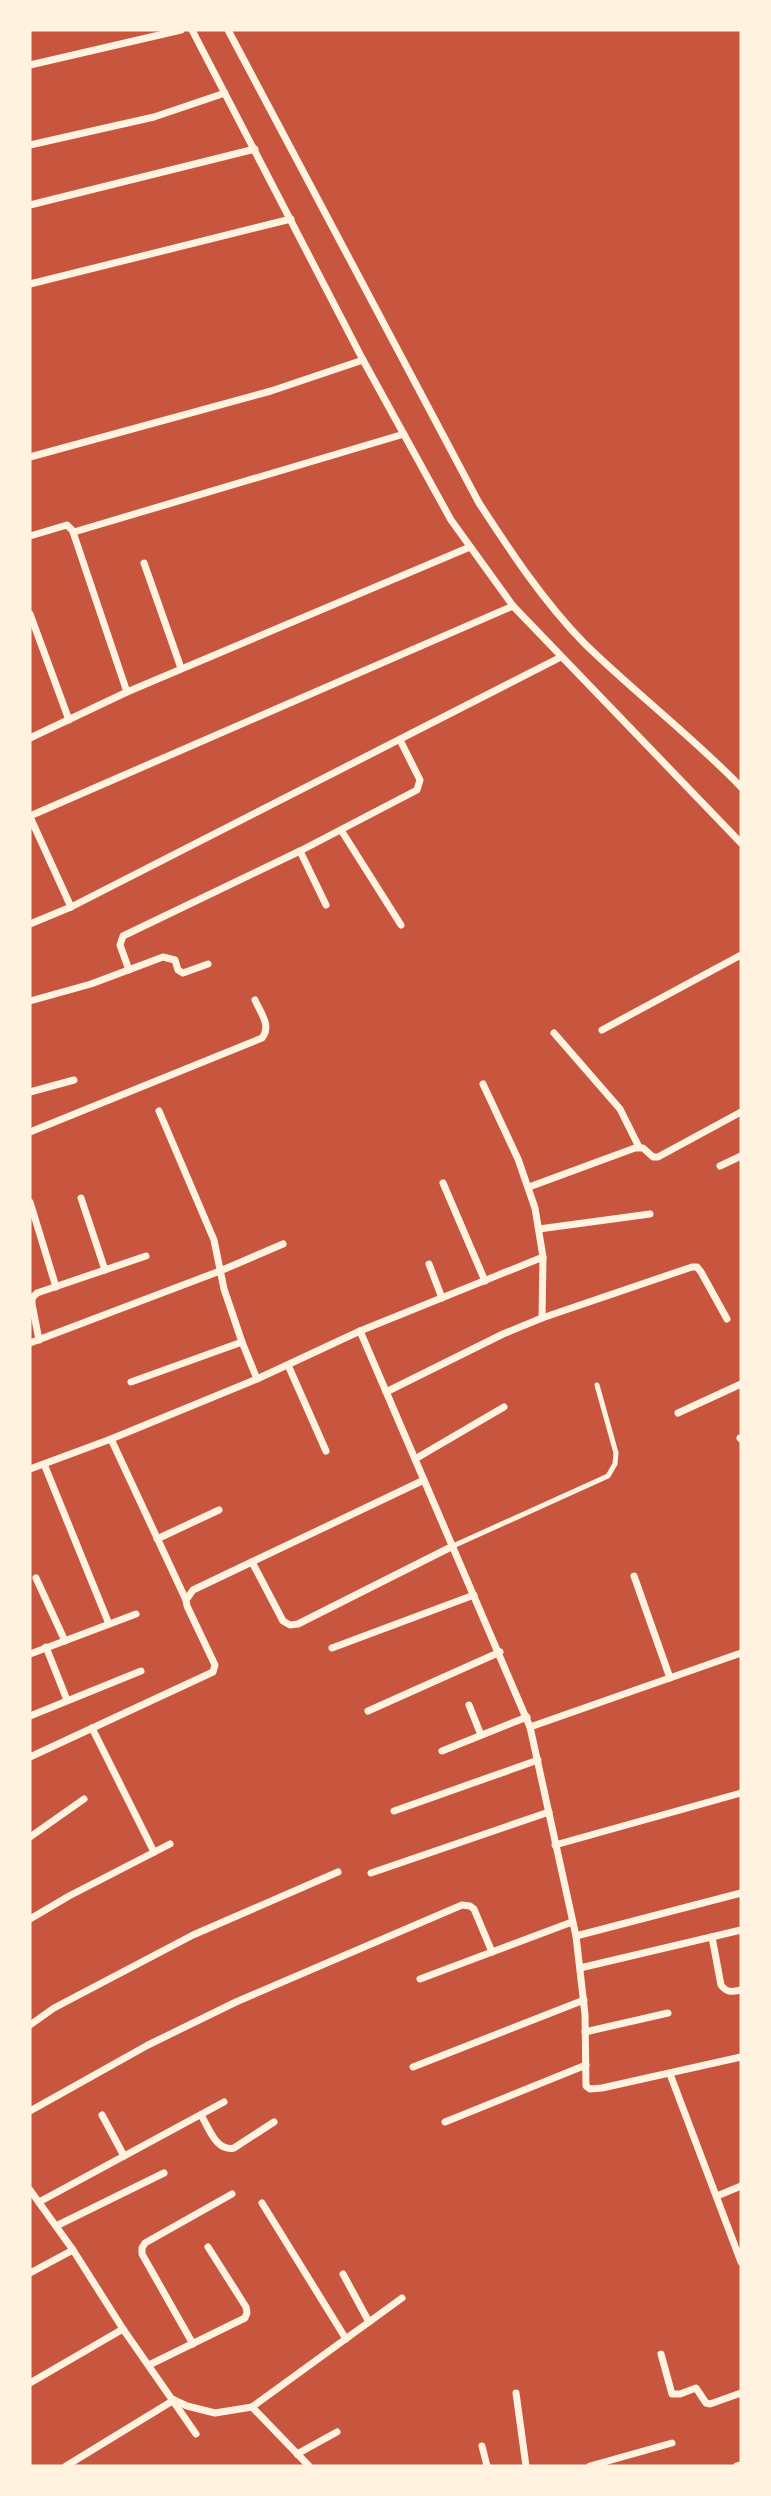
<svg xmlns="http://www.w3.org/2000/svg" width="771" height="2496" font-family="'PT Sans',sans-serif">
<rect width="100%" height="100%" fill="#c8553d"/>
<g fill="none" stroke-linecap="round" stroke-linejoin="round">
<path stroke="#fff3e0" stroke-width="5" d="M453,1546L608,1476L615,1464L616,1453L597,1385"/>
<g stroke="#fff3e0" stroke-width="7">
<path d="M192,30L363,360L451,520L513,606L741,843"/>
<path d="M228,30L479,503C511,552 543,601 584,643C635,693 692,736 741,787"/>
<path d="M30,65L181,30"/>
<path d="M30,145L154,117L225,93"/>
<path d="M30,205L255,149"/>
<path d="M30,284L291,219"/>
<path d="M30,457L271,391L363,360"/>
<path d="M73,532L127,692"/>
<path d="M30,536L67,525L74,532L404,434"/>
<path d="M144,563L181,668"/>
<path d="M30,614L69,720"/>
<path d="M30,738L127,692L470,547"/>
<path d="M30,816L513,606"/>
<path d="M30,817L71,907"/>
<path d="M341,830L401,925"/>
<path d="M300,851L326,905"/>
<path d="M30,924L71,907L561,657"/>
<path d="M129,970L120,945L123,936L300,851L417,790L420,780L400,740"/>
<path d="M30,1001L91,984L163,957L175,960L178,970L183,973L208,964"/>
<path d="M602,1030L741,955"/>
<path d="M554,1033L620,1109L639,1147"/>
<path d="M483,1084L518,1159L535,1208L543,1257L542,1318"/>
<path d="M30,1092L74,1080"/>
<path d="M159,1111L214,1240L224,1289L242,1342L257,1379"/>
<path d="M30,1132L262,1038C272,1026 260,1012 255,1000"/>
<path d="M720,1166L741,1156"/>
<path d="M443,1183L485,1281"/>
<path d="M529,1187L635,1148H643L653,1157H658L741,1112"/>
<path d="M81,1198L105,1270"/>
<path d="M30,1202L56,1287"/>
<path d="M539,1229L650,1214"/>
<path d="M429,1264L442,1298"/>
<path d="M360,1331L530,1727L576,1936L585,2014L586,2086L590,2089L602,2088L741,2057"/>
<path d="M39,1340L32,1304V1298L37,1293L146,1256"/>
<path d="M30,1343L220,1271L283,1244"/>
<path d="M288,1365L326,1451"/>
<path d="M131,1382L242,1342"/>
<path d="M386,1392L503,1334L542,1318L692,1267H697L701,1272L727,1319"/>
<path d="M678,1413L741,1384"/>
<path d="M740,1438L741,1439"/>
<path d="M111,1439L186,1600"/>
<path d="M415,1459L504,1407"/>
<path d="M44,1464L109,1624"/>
<path d="M30,1469L111,1439L257,1379L360,1331L543,1257"/>
<path d="M157,1539L219,1510"/>
<path d="M252,1562L283,1621L290,1625L298,1624L453,1546"/>
<path d="M634,1576L670,1678"/>
<path d="M36,1578L65,1641"/>
<path d="M46,1647L67,1700"/>
<path d="M332,1648L474,1595"/>
<path d="M30,1654L136,1614"/>
<path d="M469,1705L481,1735"/>
<path d="M368,1711L500,1652"/>
<path d="M30,1716L141,1671"/>
<path d="M530,1727L741,1653"/>
<path d="M92,1728L154,1852"/>
<path d="M442,1751L527,1717"/>
<path d="M30,1757L213,1672L215,1665L187,1606L186,1600L193,1590L424,1480"/>
<path d="M394,1811L538,1760"/>
<path d="M30,1837L84,1799"/>
<path d="M555,1845L741,1793"/>
<path d="M371,1873L549,1812"/>
<path d="M30,1919L69,1896L170,1844"/>
<path d="M576,1936L741,1893"/>
<path d="M712,1937L721,1985C727,1993 732,1992 741,1990"/>
<path d="M580,1968L741,1930"/>
<path d="M420,1979L572,1922"/>
<path d="M30,2025L54,2008L193,1935L338,1872"/>
<path d="M585,2032L668,2013"/>
<path d="M413,2067L584,2000"/>
<path d="M670,2074L741,2262"/>
<path d="M30,2111L148,2045L236,2002L462,1905L470,1906L474,1909L492,1952"/>
<path d="M102,2115L124,2156"/>
<path d="M201,2115C209,2128 216,2152 234,2148L274,2122"/>
<path d="M445,2122L586,2065"/>
<path d="M30,2190L73,2250L123,2329L196,2434"/>
<path d="M717,2196L741,2186"/>
<path d="M39,2202L224,2102"/>
<path d="M262,2203L346,2339"/>
<path d="M56,2226L164,2173"/>
<path d="M30,2273L73,2250"/>
<path d="M343,2274L369,2322"/>
<path d="M193,2344L142,2254V2248L145,2243L232,2194"/>
<path d="M661,2354L672,2394H680L696,2388L706,2403L710,2404L741,2393"/>
<path d="M149,2365L245,2318L247,2313L246,2307L208,2247"/>
<path d="M30,2383L123,2329"/>
<path d="M516,2393L526,2466"/>
<path d="M174,2400L187,2406L215,2413L252,2407L402,2298"/>
<path d="M252,2407L309,2466"/>
<path d="M482,2446L487,2466"/>
<path d="M297,2454L337,2432"/>
<path d="M66,2466L174,2400"/>
<path d="M590,2466L672,2443"/>
<path d="M737,2466L741,2465"/>
</g>
</g>
<rect width="771" height="2496" fill="none" stroke="#fff3e0" stroke-width="63"/>
</svg>
